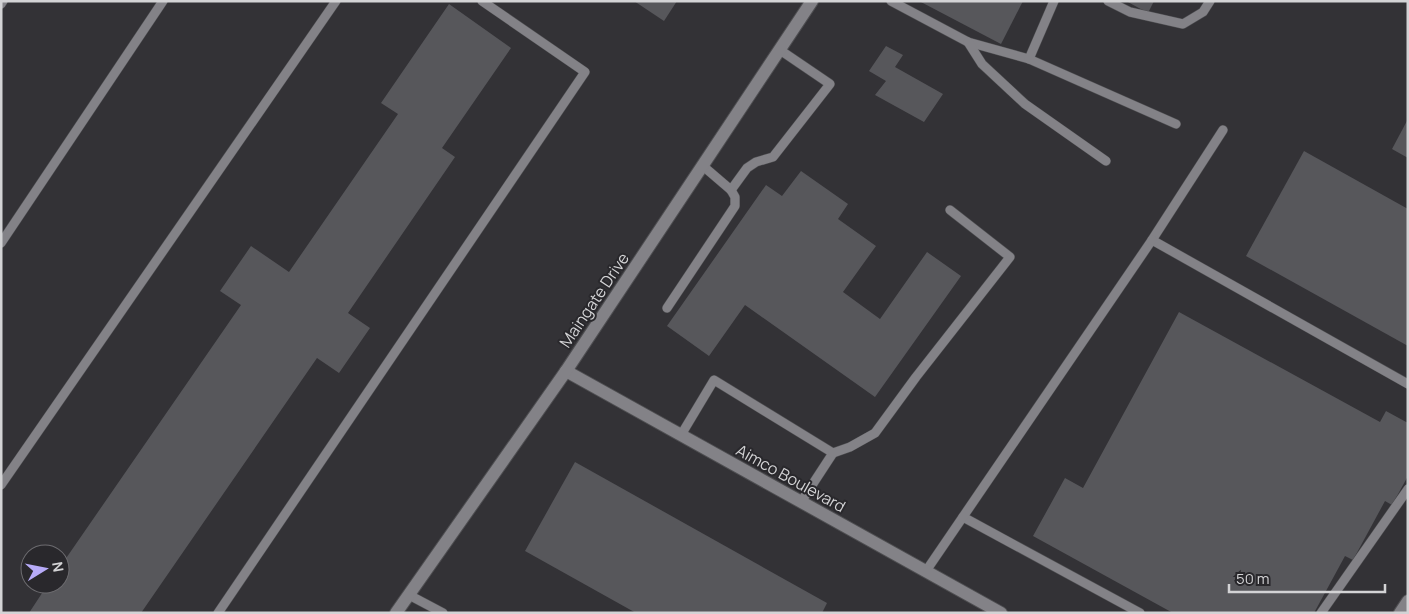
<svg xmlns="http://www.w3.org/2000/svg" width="1409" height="614" font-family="Manrope,sans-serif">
<rect width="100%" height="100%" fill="#333236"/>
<g fill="#57575b">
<path d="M634,1H677L664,21Z"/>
<path d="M919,1H1023L1001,44Z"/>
<path d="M1126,1H1154L1148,13Z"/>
<path d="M449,4L511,48L442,148L455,157L348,313L370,328L339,373L317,358L141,613H29L48,584H60V567L241,305L220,291L251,246L289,272L398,114L381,103Z"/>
<path d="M886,46L903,55L895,67L943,94L924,122L875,95L886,81L869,71Z"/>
<path d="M1408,119V158L1392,149Z"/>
<path d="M1304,151L1408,209V346L1246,256Z"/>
<path d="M801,171L848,204L838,219L876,246L843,292L880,319L927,252L961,276L875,397L745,305L709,356L667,326L766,185L782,196Z"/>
<path d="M1179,312L1380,422L1386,411L1408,423V476L1392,505L1385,501L1353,560L1345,556L1314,613H1173L1033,536L1065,478L1083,488Z"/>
<path d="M575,462L827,603L822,613H636L525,551Z"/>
</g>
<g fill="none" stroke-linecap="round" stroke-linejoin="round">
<g stroke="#4e4e51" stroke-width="10">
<g id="lane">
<path d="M891,1L968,42L1029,59L1176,124"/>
<path d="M1108,1L1130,12L1183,24L1203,12L1210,1"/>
<path d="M1,4L3,1"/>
<path d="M968,42L982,64L1025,104L1106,161"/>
<path d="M1029,59L1054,1"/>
<path d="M1223,130L1152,240L1408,384"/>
<path d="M703,166L731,190L747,168L756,162L773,157L830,84L780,50"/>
<path d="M1,243L163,1"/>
<path d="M667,308L735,206V197L731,190"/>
<path d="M681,435L714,380L833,453L801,502"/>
<path d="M833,453L850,447L875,433L916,377L1010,257L950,210"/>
<path d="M1,485L336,1"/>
<path d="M963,517L1140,613"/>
<path d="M926,571L1152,240"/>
<path d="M409,595L443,613"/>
<path d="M218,613L585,72L482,1"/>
<path d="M1321,613L1408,489"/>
</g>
</g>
<g stroke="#4e4e51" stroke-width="14">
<g id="street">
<path d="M566,371L1001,613"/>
<path d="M396,613L566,371L812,1"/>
<path d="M1400,613L1408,601"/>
</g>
</g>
<use href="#lane" stroke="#838287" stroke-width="9"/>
<use href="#street" stroke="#838287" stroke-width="12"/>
</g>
<g text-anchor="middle" stroke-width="4" stroke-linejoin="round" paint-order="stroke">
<g font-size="16" fill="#d3d3d5" stroke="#29282c">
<text transform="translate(594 300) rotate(-56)" y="6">Maingate Drive</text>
<text transform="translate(791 478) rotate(29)" y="6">Aimco Boulevard</text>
</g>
</g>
<rect width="1409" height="614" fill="none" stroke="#d3d3d5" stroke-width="5"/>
<g transform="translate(45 569) rotate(80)"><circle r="24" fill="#29282c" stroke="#6d6c70"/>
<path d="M0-4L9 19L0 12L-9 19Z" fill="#b7abf8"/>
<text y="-8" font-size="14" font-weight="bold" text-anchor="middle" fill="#d3d3d5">N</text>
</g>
<path d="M1229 584v8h156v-8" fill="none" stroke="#d3d3d5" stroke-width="2.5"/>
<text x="1236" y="584" font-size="15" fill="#d3d3d5" stroke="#29282c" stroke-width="4" paint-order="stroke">50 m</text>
</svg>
